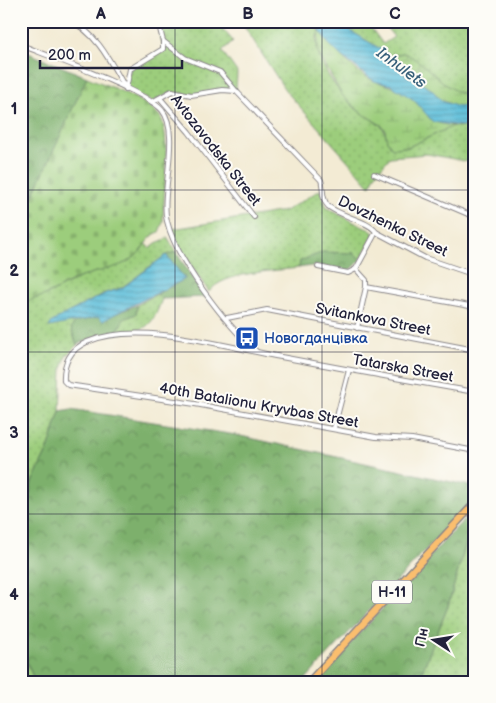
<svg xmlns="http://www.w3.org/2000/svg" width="496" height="703" font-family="'Balsamiq Sans',sans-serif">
<defs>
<pattern id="grass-dots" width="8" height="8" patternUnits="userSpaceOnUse" patternTransform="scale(1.25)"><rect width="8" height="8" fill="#9ccd7c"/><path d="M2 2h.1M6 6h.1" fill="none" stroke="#86b06c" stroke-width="1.8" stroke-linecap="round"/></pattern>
<pattern id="forest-crowns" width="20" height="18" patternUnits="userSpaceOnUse" patternTransform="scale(1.25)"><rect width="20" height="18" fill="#7db06c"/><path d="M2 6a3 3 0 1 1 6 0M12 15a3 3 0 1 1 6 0" fill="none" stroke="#668f5a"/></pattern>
<pattern id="wetland-marsh" width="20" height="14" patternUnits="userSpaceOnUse" patternTransform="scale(1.25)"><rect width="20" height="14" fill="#9ccd7c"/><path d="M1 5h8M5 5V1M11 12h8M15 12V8" fill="none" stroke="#86b06c"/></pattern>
<pattern id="cemetery-stones" width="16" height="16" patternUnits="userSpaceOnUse" patternTransform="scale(1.25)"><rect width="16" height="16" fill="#9ccd7c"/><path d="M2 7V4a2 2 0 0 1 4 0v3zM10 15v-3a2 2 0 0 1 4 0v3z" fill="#86b06c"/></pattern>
<pattern id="water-rules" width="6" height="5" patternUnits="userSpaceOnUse" patternTransform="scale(1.25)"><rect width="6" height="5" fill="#59bcd8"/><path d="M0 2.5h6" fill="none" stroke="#4998b0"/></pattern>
</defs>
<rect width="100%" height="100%" fill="#fdfcf7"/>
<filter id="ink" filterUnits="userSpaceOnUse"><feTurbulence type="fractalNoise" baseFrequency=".02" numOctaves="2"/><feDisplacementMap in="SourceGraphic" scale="10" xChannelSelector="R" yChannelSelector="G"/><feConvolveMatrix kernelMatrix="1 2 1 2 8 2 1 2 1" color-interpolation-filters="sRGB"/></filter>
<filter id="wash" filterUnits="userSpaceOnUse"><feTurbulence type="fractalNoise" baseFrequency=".0096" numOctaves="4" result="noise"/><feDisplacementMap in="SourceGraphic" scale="20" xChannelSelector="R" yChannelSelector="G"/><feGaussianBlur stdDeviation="1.12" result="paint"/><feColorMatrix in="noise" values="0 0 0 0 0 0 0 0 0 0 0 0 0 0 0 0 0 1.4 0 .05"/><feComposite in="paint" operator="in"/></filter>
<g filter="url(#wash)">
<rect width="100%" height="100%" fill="#f3ebd4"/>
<g fill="url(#grass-dots)" stroke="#5f785c">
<path d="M158,21H216L233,41L222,51L237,72L236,91L231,90L191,95L172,92L152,102L126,89L130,69L163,49Z"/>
<path d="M241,21H314L319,29C318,34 316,39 317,44C318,66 343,99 360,112C375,123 384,121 387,141L408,147L453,126L475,128V163L427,154L390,157L375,175L370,186L285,90Z"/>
<path d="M341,21H366L383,44L394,37L381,21H475V105L442,101L387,53L349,30Z"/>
<path d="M320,190L327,208L365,228H369L374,234L361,259L300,261L299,268C276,271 222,272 209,292L181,251L172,229L285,211Z"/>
<path d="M168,238L176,252L166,255L121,288L105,293L60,317L49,327L77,320L71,328L77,345L66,356L62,369L60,411L49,447L32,482L21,542V302L48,294L81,277L132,259L145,244L150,248L156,243Z"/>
<path d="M157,294L162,299C151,329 147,330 115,334L124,319L136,314L137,305Z"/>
<path d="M475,508V682H418L448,606L472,522L468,515Z"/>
<path d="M21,648L35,682H21Z"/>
</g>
<g fill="url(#forest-crowns)" stroke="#506954">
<path d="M21,50L87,77L33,196L21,215Z"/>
<path d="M176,252L205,297L162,299L157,294L185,279L166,255Z"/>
<path d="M323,252L353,253L361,259C347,280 335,266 315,266C310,266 304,267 299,268L300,261Z"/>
<path d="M137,305L136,314L124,319L115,334L94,337L77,345L71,328L77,320L115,314Z"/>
<path d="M71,409L236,435L475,487V497L303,682H35L21,648V542L32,482L49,447L60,411Z"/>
<path d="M468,515L472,522L448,606L418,682H315Z"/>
</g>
<g fill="url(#wetland-marsh)" stroke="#5f785c">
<path d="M319,29C330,46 356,74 375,81C389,86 403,89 414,99C433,118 423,121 453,126L408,147L392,148L387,141L385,130L381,125L360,112L342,95L317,51Z"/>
<path d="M404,53C430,64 444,93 475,97V105L458,107L442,101L431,89L403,73L390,56Z"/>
</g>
<path fill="url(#cemetery-stones)" stroke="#5f785c" d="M87,77C108,86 144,98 159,115C172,130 163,200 163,222L159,232C146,237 144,251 132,259C118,269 97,270 81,277C61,286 44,299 21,302V215L33,196Z"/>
<g fill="url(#water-rules)" stroke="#3e6f8a">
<path d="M314,21H341L349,30L387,53L403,73L431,89L442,101L458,107L475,105V128L433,122L414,100L391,85L374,81L340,55L328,43Z"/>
<path d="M166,255L185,279L115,314L103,321L99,317L49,327L52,322L60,317L106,293L122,288Z"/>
</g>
</g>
<g filter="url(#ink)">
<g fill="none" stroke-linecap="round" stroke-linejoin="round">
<g stroke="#8a8688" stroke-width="6">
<g id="street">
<path d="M70,21C97,32 112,65 126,89"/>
<path d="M163,41L185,58L220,72L236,91"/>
<path d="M21,45C51,57 144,90 162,110C181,133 160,193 167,221C176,260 226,325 256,351"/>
<path d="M126,89L130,69L163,49V41L158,21"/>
<path d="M160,98L189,132L254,217"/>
<path d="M152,102L172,91L191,95L222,90L236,91L321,180C324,188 321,199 328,206C339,216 369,221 376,232L425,258L475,275"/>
<path d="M374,174L475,217"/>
<path d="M318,267L348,273L356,269L366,280V287L475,307"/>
<path d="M356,269L376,232"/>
<path d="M227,318L267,310L475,350"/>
<path d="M357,328L366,287"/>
<path d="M475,392C410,381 345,369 281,357C227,347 139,320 87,342C70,349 63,364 64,381L68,385L195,404L376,437L412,439L475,451"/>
<path d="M334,428L349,370"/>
</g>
</g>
<g stroke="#8a8688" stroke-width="9">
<path id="primary" d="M309,682L475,503"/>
</g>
<use href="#street" stroke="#fff" stroke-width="4"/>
<use href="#primary" stroke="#fabe6e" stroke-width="6"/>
</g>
</g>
<path fill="none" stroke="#22223b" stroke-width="1" stroke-opacity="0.55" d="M175,21V682M322,21V682M21,190H475M21,352H475M21,514H475"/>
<defs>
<g id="bus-square" transform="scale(1.25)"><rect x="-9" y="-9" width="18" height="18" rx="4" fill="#1a4fb4" stroke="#fdfcf7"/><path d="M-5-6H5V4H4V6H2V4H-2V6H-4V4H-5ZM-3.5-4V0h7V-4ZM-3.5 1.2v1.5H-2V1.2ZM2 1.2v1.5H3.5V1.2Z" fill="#fff"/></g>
</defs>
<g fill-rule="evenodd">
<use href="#bus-square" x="247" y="338"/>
</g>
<g text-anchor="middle" stroke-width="4" stroke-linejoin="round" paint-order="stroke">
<rect fill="#fdfcf7" stroke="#646373" stroke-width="1" x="372" y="580.5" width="40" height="23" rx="4"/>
<g font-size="14" font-weight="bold" fill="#22223b">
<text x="392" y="597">Н-11</text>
</g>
<g font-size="15" fill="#22223b" stroke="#fdfcf7">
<text transform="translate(216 150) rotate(52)" y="5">Avtozavodska Street</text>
<text transform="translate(393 226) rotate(26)" y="5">Dovzhenka Street</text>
<text transform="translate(373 319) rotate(11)" y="5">Svitankova Street</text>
<text transform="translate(403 368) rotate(10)" y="5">Tatarska Street</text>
<text transform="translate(259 405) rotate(10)" y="5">40th Batalionu Kryvbas Street</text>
</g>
<g font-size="15" fill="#164399" stroke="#fdfcf7" text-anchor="start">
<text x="264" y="343">Новогданцівка</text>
</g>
<g font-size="16" font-style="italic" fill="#38607a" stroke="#fdfcf7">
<text transform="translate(402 67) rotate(36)" y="6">Inhulets</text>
</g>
</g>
<rect width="496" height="703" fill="none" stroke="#fdfcf7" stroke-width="55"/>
<g transform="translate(434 640) rotate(282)" stroke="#fdfcf7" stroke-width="4" paint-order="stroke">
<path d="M0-4L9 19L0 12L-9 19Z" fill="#22223b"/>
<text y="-8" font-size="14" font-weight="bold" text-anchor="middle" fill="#22223b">Пн</text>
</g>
<path d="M40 60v8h142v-8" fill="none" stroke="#22223b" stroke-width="2.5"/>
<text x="48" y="60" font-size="15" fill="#22223b" stroke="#fdfcf7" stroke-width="4" paint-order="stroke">200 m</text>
<rect x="28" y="28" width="440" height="648" fill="none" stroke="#22223b" stroke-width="2"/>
<g font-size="16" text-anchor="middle" font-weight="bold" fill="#22223b">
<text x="101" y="19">A</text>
<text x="248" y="19">B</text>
<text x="395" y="19">C</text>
<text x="14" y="114">1</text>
<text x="14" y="276">2</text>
<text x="14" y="438">3</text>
<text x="14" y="600">4</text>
</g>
</svg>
